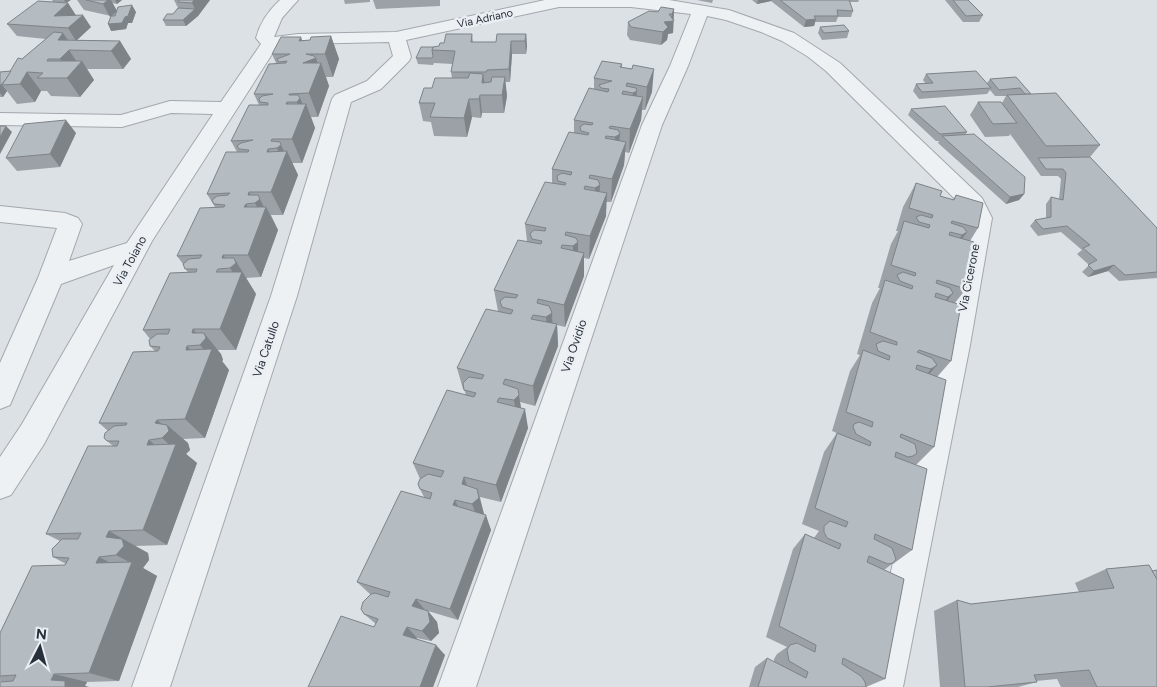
<svg xmlns="http://www.w3.org/2000/svg" width="1157" height="687" font-family="Figtree,sans-serif">
<rect width="100%" height="100%" fill="#dce1e5"/>
<g fill="none" stroke-linecap="round" stroke-linejoin="round">
<g stroke="#a2a8ae" stroke-width="2">
<path id="minor" d="M280,0H298L282,18L274,37L298,34L396,32L545,0H669L729,10L794,33L840,63L982,198L992,218L970,345L903,687H865L942,345L968,218L964,208L826,71L807,56L782,41L761,32L726,20L707,16L688,66L662,125L476,687H438L642,125L670,66L691,14L631,7H559L406,40L411,57L409,61L381,89L351,102L297,296L170,687H132L271,296L332,99L335,95L367,81L393,56L389,42L298,44L276,48L152,241L44,444L11,495L0,499V457L22,424L114,265L61,284L10,405L0,409V363L38,278L57,228L0,222V206L65,213L78,218L82,224L69,261L127,243L213,114L171,113L122,127L0,125V113L121,115L170,101L221,102L261,44L256,38C260,23 268,11 280,0Z"/>
</g>
<use href="#minor" fill="#eef1f4" fill-rule="evenodd"/>
</g>
<g fill="#9ba1a6">
<path d="M52,0H70L66,3H68L76,15L91,27L77,40L120,41L131,59L123,69H87L94,80L80,97L51,96L47,91H41L35,102L17,104L7,91L3,97H0V72L11,71L22,59L46,39L17,36L7,24L61,3L53,2Z"/>
<path d="M77,0H122L117,4L112,3L117,11L136,12L132,23H128L126,29L111,31V16L84,10Z"/>
<path d="M174,0H210L198,16L186,26H166L163,20L173,14L178,8Z"/>
<path d="M344,0H370V2L345,4Z"/>
<path d="M373,0H440V6L376,9Z"/>
<path d="M697,0H713L712,3Z"/>
<path d="M752,0H859L858,2H850L853,11L851,17H838L836,22H815L814,26L804,27L771,1L757,4Z"/>
<path d="M945,0H968L983,15L979,22H963Z"/>
<path d="M674,9L673,33L668,34L667,40L661,45L630,40L627,35L628,22L658,12Z"/>
<path d="M820,27L849,31L847,38L822,40L818,33Z"/>
<path d="M472,34L473,42H496L526,34L527,46L526,54H512L510,82H505L507,96L504,113H482L481,118L472,117L467,137L434,136L431,122L423,121L419,103L432,88L452,78L451,72L453,64L434,63L433,65L418,64L416,58L439,46L444,43Z"/>
<path d="M331,36L339,59L333,77H326L329,86L318,117H311L315,128L302,163H292L298,175L283,215H271L278,230L261,277L246,278L256,294L236,350H217L221,354L223,360L222,361L229,370L205,438L183,439L188,443L190,450L186,454L197,463L167,545L135,546L148,553L149,560L143,568L157,576L119,681L87,682L85,686L89,687H0L2,682L0,681V633L66,564L53,557L60,541L46,534L113,446L107,441L108,431L99,423L155,351L150,346V339L143,330L188,273L183,264L177,256L215,207L207,194L237,152L231,141L259,105L254,94L276,63L272,54L302,40H310Z"/>
<path d="M622,64V68L632,69L652,92L645,110H642L641,120L629,153L625,152L624,165L611,202H606V216L589,259L584,258V276L565,327L557,325L558,346L535,406L520,402L521,408L528,428L501,502L480,497L484,514L491,530L458,620L428,611L437,622L439,633L431,641L417,638V639L445,655L433,687H308L374,627L376,624L364,614L371,595L357,582L424,497L420,489V479L413,463L466,395L464,389H463L457,368L498,311L494,290L527,241L525,224L552,183V169L574,133V120L594,89V78Z"/>
<path d="M926,74L987,83L990,79L1016,77L1031,94L1100,145L1090,157L1157,228V278L1119,281L1108,271L1088,277L1082,272L1089,265L1077,254L1082,250L1061,232L1038,236L1030,226L1035,220L1046,218V204L1051,197L1059,199L1061,179L1058,176H1041L1010,134L1009,136L985,137L970,115L978,102L1002,103L1006,96H995L990,90L987,94L919,99L913,91L916,84L925,83L923,80Z"/>
<path d="M911,109L967,132L965,135L1024,194L1019,200L1006,204L938,143L939,141H936L908,115Z"/>
<path d="M76,133L60,167L17,171L6,158Z"/>
<path d="M916,183L940,196L953,200L956,195L978,228L970,241L966,289L955,303L951,361L937,377L934,447L916,465L912,550L893,564H892L884,570L885,679L866,687H749L755,667L767,658L774,662V659L777,654L787,647L766,637L793,549L805,534L814,538L819,531L802,524L824,452L837,433L832,431L850,371L860,355L857,354L872,303L880,288H878L891,244L898,231H896L903,207Z"/>
<path d="M1149,565L1157,687H1061L1057,679L1036,681L1037,682L1018,687H940L934,611L957,600L971,604L1079,592L1075,583L1106,569Z"/>
</g>
<g fill="#7e8387">
<path d="M64,0H71L66,3Z"/>
<path d="M108,0H111L117,11L110,17L103,4Z"/>
<path d="M115,0H122L117,4Z"/>
<path d="M194,0H210L198,16L186,26L183,20L195,9L192,3Z"/>
<path d="M758,0H772L771,1L757,4Z"/>
<path d="M68,3L76,16L62,28L54,16Z"/>
<path d="M132,5L136,12L132,23H128L126,29L111,31L108,24L125,17Z"/>
<path d="M674,9L673,33L668,34L667,40L661,45L664,22L671,21L672,14Z"/>
<path d="M83,15L91,27L76,41L68,28Z"/>
<path d="M816,19L814,26L804,27L806,20Z"/>
<path d="M63,33L75,50H69L79,65L82,61L94,80L80,97L67,78L70,74L60,59L58,40Z"/>
<path d="M526,34L527,46L526,54L525,41Z"/>
<path d="M331,36L339,59L333,77L325,54Z"/>
<path d="M301,37L307,54L316,58L319,68L321,63L329,86L318,117L309,93L299,41Z"/>
<path d="M120,41L131,59L123,69L111,51Z"/>
<path d="M511,41L512,54L510,82L509,69Z"/>
<path d="M654,69L652,92L645,110L647,87Z"/>
<path d="M12,71L2,85L7,91L3,97L0,93V86Z"/>
<path d="M27,72L41,91L35,102L20,84Z"/>
<path d="M483,74L486,92L482,83Z"/>
<path d="M505,77L507,96L504,113L502,95Z"/>
<path d="M637,91L635,114L631,116L633,93Z"/>
<path d="M480,95L482,113L481,118L479,99Z"/>
<path d="M643,97L641,120L629,153L630,129Z"/>
<path d="M300,98L304,108L306,104L315,128L302,163L292,139L286,104L287,102L297,126L302,114L297,102Z"/>
<path d="M469,99L472,117L467,137L464,118Z"/>
<path d="M66,120L76,133L60,167L50,154Z"/>
<path d="M6,126L12,132L0,154V137Z"/>
<path d="M620,134L618,158L614,161L615,137Z"/>
<path d="M626,142L624,165L611,202L612,179Z"/>
<path d="M281,145L286,155L287,151L298,175L283,215L271,192L267,152L268,149L279,172L283,162L277,148Z"/>
<path d="M600,185L599,208L594,211L595,188Z"/>
<path d="M249,192L255,203L260,199L265,209L266,207L278,230L261,277L248,255L244,207L246,204L259,227L262,217L255,203L248,195Z"/>
<path d="M607,193L606,216L589,259L590,236Z"/>
<path d="M1024,194L1019,200L1006,204L1010,197Z"/>
<path d="M967,232L951,255L946,258L962,235Z"/>
<path d="M578,242V265L573,269V246Z"/>
<path d="M584,253V276L565,327L564,305Z"/>
<path d="M223,255L231,267L234,258L256,294L236,350L220,329L238,281L230,268L222,258Z"/>
<path d="M1114,265L1108,271L1088,277L1094,271Z"/>
<path d="M953,293L937,315L932,319L948,297Z"/>
<path d="M552,313L553,334L548,339L546,317Z"/>
<path d="M557,324L558,346L535,406L533,386Z"/>
<path d="M193,329L203,341L204,333L221,354L223,360L222,361L229,370L205,438L185,419L186,350L187,346L205,367L209,356L200,345L192,333Z"/>
<path d="M937,365L920,385L914,390L931,369Z"/>
<path d="M519,395L522,415L517,420L514,400Z"/>
<path d="M525,409L528,428L501,502L496,485Z"/>
<path d="M157,420L169,430L167,425L188,443L190,450L186,454L197,463L167,545L143,530L147,445L149,440L171,458L174,449L162,438L155,423Z"/>
<path d="M464,477L470,494L462,484Z"/>
<path d="M477,489L484,514L478,520L472,504Z"/>
<path d="M455,500L462,516L453,505Z"/>
<path d="M486,515L491,530L458,620L450,609Z"/>
<path d="M109,531L148,553L149,560L143,568L157,576L119,681L89,673L131,563L116,555L106,537Z"/>
<path d="M99,557L126,571L96,563Z"/>
<path d="M416,599L425,610L412,606Z"/>
<path d="M428,611L437,622L439,633L431,641L422,631Z"/>
<path d="M407,627L417,638L414,645L403,635Z"/>
<path d="M436,645L445,655L433,687H420Z"/>
<path d="M54,674L87,682L85,686L89,687H65L51,680Z"/>
</g>
<g fill="#b4bbc1" stroke="#7e8387">
<path d="M86,0H108L103,4Z"/>
<path d="M179,0H194L192,3L178,2Z"/>
<path d="M780,0H849L853,11L837,10L838,16H814L816,19L806,20Z"/>
<path d="M953,0H968L983,15L966,16Z"/>
<path d="M38,1L68,3L54,16L83,15L68,28L7,24Z"/>
<path d="M132,5L128,16L125,17L122,23L108,24L111,16H115L118,7Z"/>
<path d="M661,7L674,9L672,14H669L674,21L664,22L668,27L663,32L631,27L628,22L649,11L658,12Z"/>
<path d="M178,8L195,9L183,20H163L167,14H173Z"/>
<path d="M844,25L849,31L824,33L820,27Z"/>
<path d="M54,32L63,33L58,40L120,41L111,51L69,50L60,59H48L47,61H82L67,78H37L43,73L27,72L20,84L2,85L18,58L22,59Z"/>
<path d="M446,34H472L471,42H496L497,34H526L525,41H511L509,69L487,70L486,72H451L455,51L432,50L433,47L439,46L440,43H444Z"/>
<path d="M331,36L325,54H306L314,56L316,58L303,63H321L309,93L289,94V95H298L300,98L297,102H287L286,104H306L292,139H272L271,141L280,142L281,145L277,148L268,149L267,152L287,151L271,192H249L248,195H258L260,199L255,203L246,204L244,207H266L248,255H223L222,258H234L236,263L230,268L218,269L216,272H242L220,329H193L192,333H204L206,338L200,345L187,346L186,350L212,349L185,419L157,420L155,423L167,425L169,431L162,438L149,440L147,445L176,444L143,530L109,531L106,537L122,539L124,546L116,555L99,557L96,563L132,562L89,673L54,674L51,680L65,681V687H0V682L13,681L16,675L0,676V633L32,566L65,565L69,558L53,557L52,549L62,539H78L81,533L46,534L88,446H117L119,441H107L104,438L105,433L114,426L126,425L127,423H99L133,352L158,351L160,347L150,346L149,340L157,334H168L170,329L143,330L170,273L196,272L197,269H185L183,264L189,259L200,258L202,255L177,256L200,208L224,207L225,205L214,204L212,200L217,196L228,195L230,193L207,194L226,152H248L249,150L239,149L237,146L241,143L253,140L231,141L249,105H268V103L260,102L259,99L262,96L273,94H254L269,64L286,63L287,61L279,62L277,59L290,54H272L281,37H301L299,41L310,40L311,37Z"/>
<path d="M421,47H433L432,50L433,56L432,58H416Z"/>
<path d="M602,61L622,64L620,67L632,69L633,65L654,69L647,87L627,83L626,86L636,88L637,91L633,93L623,91L622,94L643,97L630,129L610,126L609,128L618,130L620,134L615,137L606,136L605,138L626,142L612,179L590,175L589,178L598,180L600,185L595,188L585,186L584,189L607,193L590,236L566,232L565,235L576,238L578,242L573,246L562,245L561,248L584,253L564,305L538,299L537,303L549,306L552,313L546,317L533,315L531,319L557,324L533,386L505,379L503,384L518,389L519,395L514,400L499,398L497,402L525,409L496,485L464,477L462,484L477,489L479,498L472,504L455,500L453,505L486,515L450,609L416,599L412,606L428,611L430,622L422,631L407,627L403,635L436,645L420,687H308L341,616L374,627L378,619L364,614L361,609L363,602L371,594L375,593L388,597L390,592L357,582L401,491L430,499L432,493L420,489L418,484L420,479L428,474L441,477L444,471L413,463L447,390L474,397L476,393L464,390L463,383L469,377L482,379L484,375L457,368L486,309L511,314L513,310L502,307L500,301L505,297L516,298L518,295L494,290L518,240L541,244L542,241L532,239L530,234L534,230L545,231L546,228L525,224L545,182L565,185L566,183L558,181L557,176L562,173L571,175L572,172L552,169L569,132L588,135L589,133L581,131L580,127L584,124L592,125L593,123L574,120L589,88L608,92L609,89L601,88L599,85L612,81L594,78Z"/>
<path d="M11,71L6,79L0,86V72Z"/>
<path d="M976,71L991,88L922,92L916,84L933,83L926,74Z"/>
<path d="M470,73L483,74L482,83L491,82L492,77H505L502,95H480L479,99H469L464,118L430,117L435,103H419L424,88H432L435,78H468Z"/>
<path d="M1016,77L1031,94H1025L1020,88L999,90L990,79Z"/>
<path d="M1056,93L1100,145L1046,146L1007,95Z"/>
<path d="M978,102H1001L1017,123L993,124Z"/>
<path d="M945,106L967,132L940,134L911,109Z"/>
<path d="M66,120L50,154L6,158L24,124Z"/>
<path d="M0,126H6L0,137Z"/>
<path d="M974,134L1025,177L1024,194L1010,197L942,136Z"/>
<path d="M1090,157L1157,228V272L1125,275L1114,265L1094,271L1088,265L1097,260L1083,248L1090,245L1067,226L1043,229L1035,220L1051,217V197L1063,200L1066,173L1063,169H1046L1038,158Z"/>
<path d="M916,183L942,191L940,196L954,200L956,195L983,203L978,228L952,221L951,223L963,227L967,232L962,235L950,232L949,235L974,242L966,289L937,280L936,283L950,288L953,293L948,297L936,293L935,297L961,305L951,361L919,350L917,352L932,358L937,365L931,369L917,365L916,369L946,380L934,447L901,434L900,437L915,444L917,453L913,456L908,457L896,452L895,457L927,469L912,550L875,534L874,539L892,548L896,559L893,563L888,564L869,556L867,562L904,579L885,679L843,658L842,664L861,676L865,682L866,687H758L767,658L806,678L808,672L789,661L787,650L790,645L797,643L815,652L816,645L779,626L805,534L839,549L841,544L827,538L824,532V526L830,521L846,527L848,522L815,508L837,433L870,446L871,442L856,434L853,427L854,424L859,422L872,427L873,422L846,412L863,350L889,360L890,356L878,351L876,344L883,341L897,345V342L870,332L885,280L912,289L913,286L900,281L897,275L903,272L915,276L916,273L891,265L904,221L929,228L930,225L919,222L916,217L921,215L932,218L933,215L909,208Z"/>
<path d="M1149,565L1157,579V687H1097L1089,670L1034,675L1037,682L987,687H965L957,600L971,604L1114,588L1106,569Z"/>
<path d="M1157,570V579L1152,571Z"/>
</g>
<g text-anchor="middle" stroke-width="5" stroke-linejoin="round" paint-order="stroke">
<g font-size="11" fill="#27303a" stroke="#ebeff3">
<text transform="translate(485 18) rotate(-12)" y="4">Via Adriano</text>
</g>
<g font-size="12" fill="#27303a" stroke="#ebeff3">
<text transform="translate(130 261) rotate(-61)" y="4">Via Toiano</text>
<text transform="translate(969 278) rotate(-79)" y="4">Via Cicerone</text>
<text transform="translate(574 346) rotate(-71)" y="4">Via Ovidio</text>
<text transform="translate(266 349) rotate(-71)" y="4">Via Catullo</text>
</g>
</g>
<g transform="translate(40 647) rotate(6)" stroke="#ebeff3" stroke-width="4" paint-order="stroke">
<path d="M0-4L9 19L0 12L-9 19Z" fill="#27303a"/>
<text y="-8" font-size="14" font-weight="bold" text-anchor="middle" fill="#27303a">N</text>
</g>
</svg>
